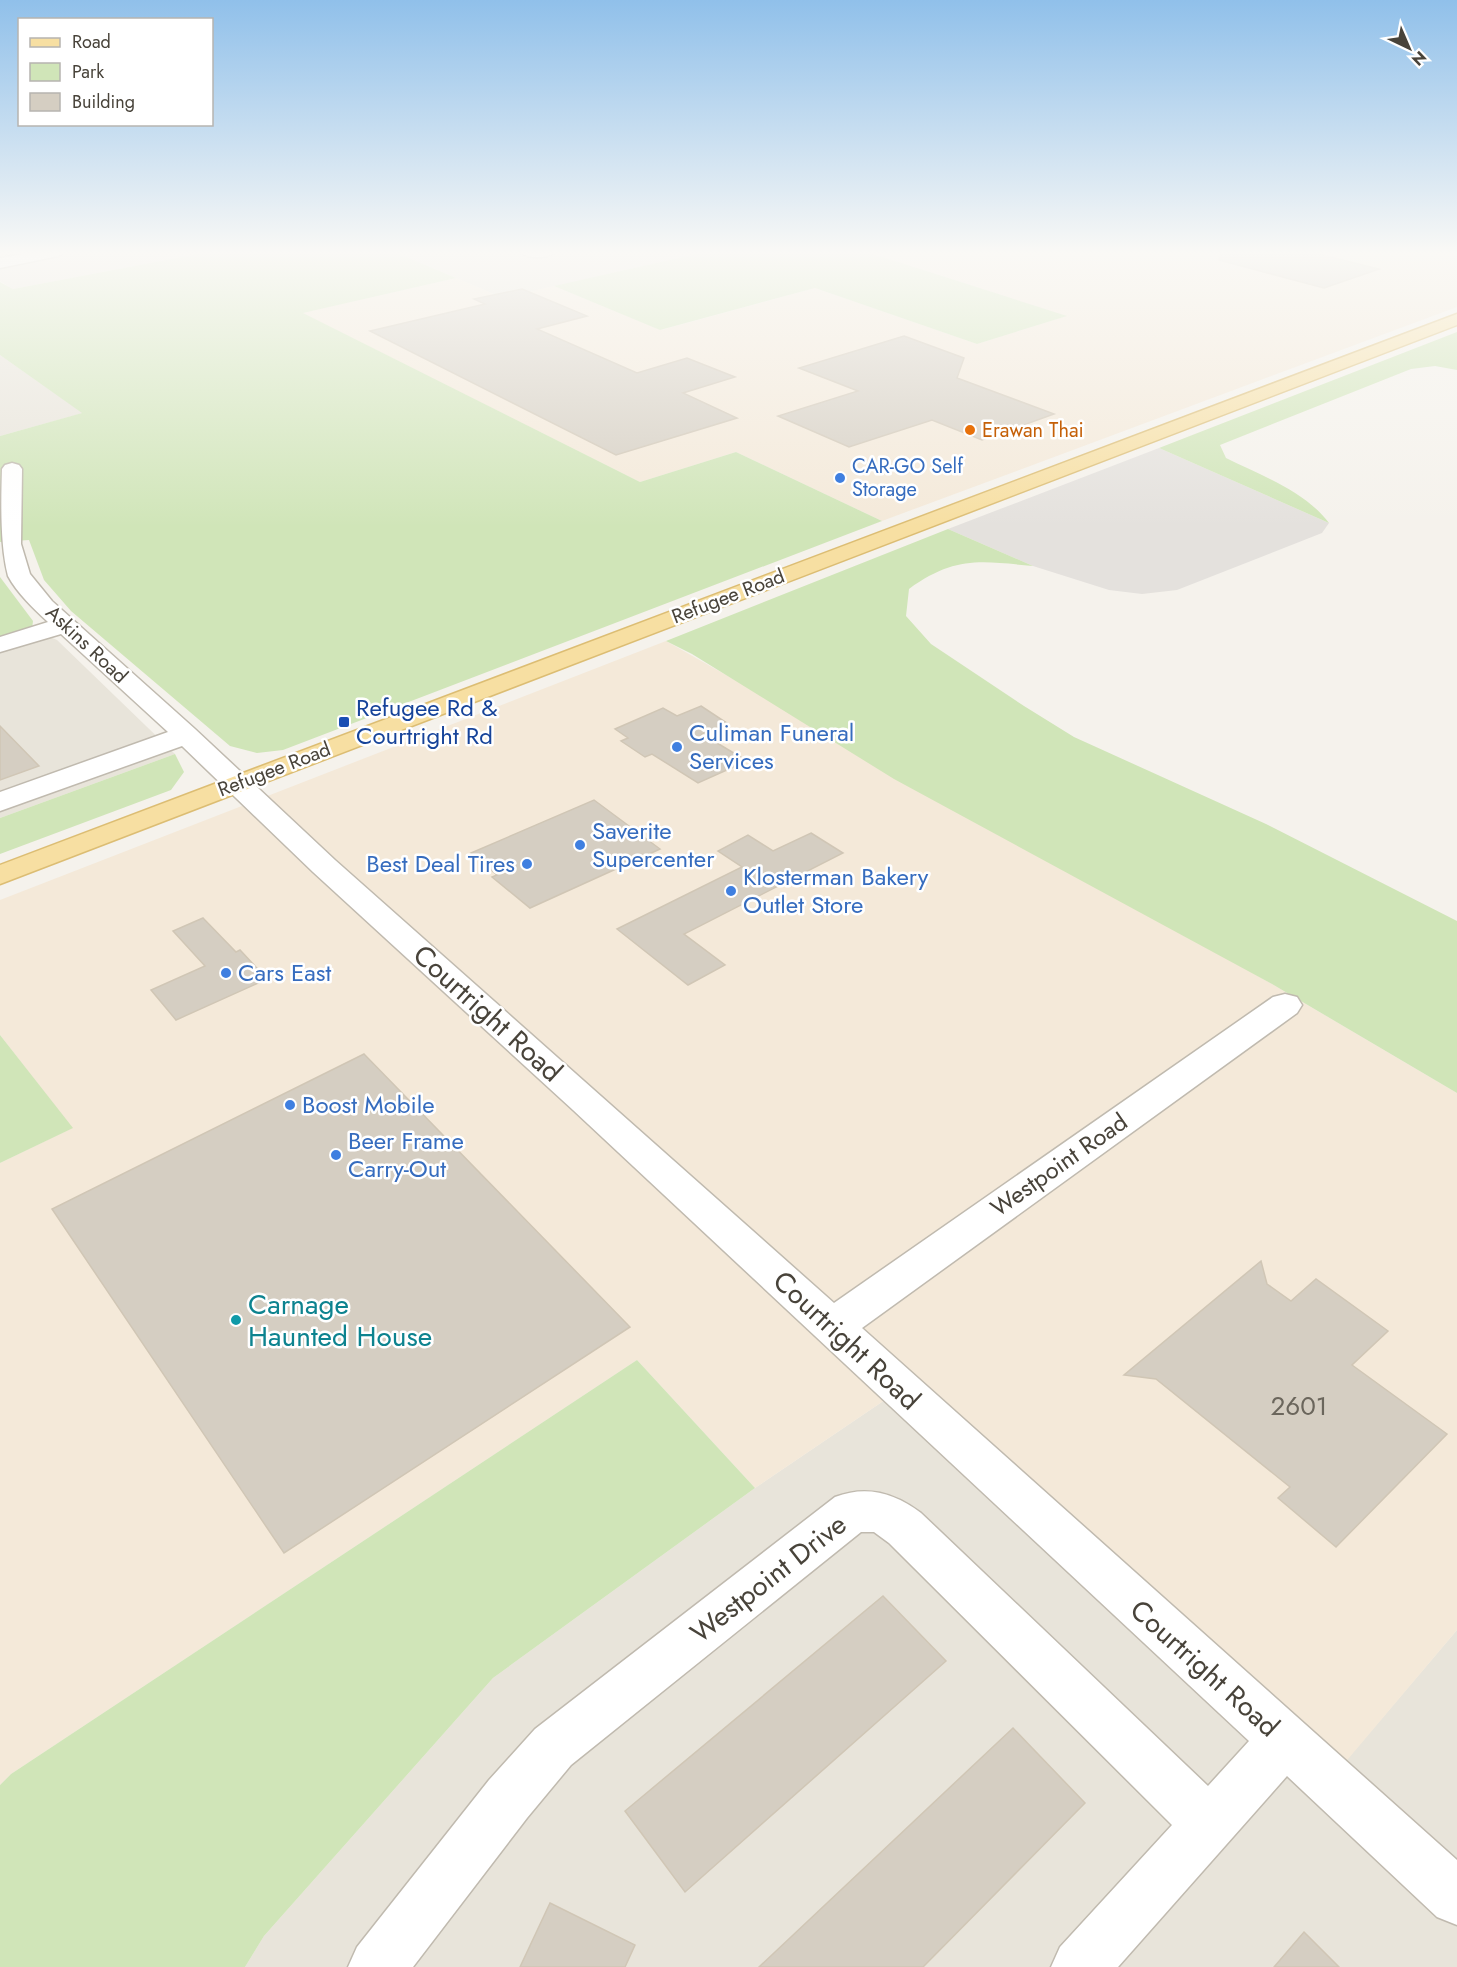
<svg xmlns="http://www.w3.org/2000/svg" width="1457" height="1967" font-family="Jost,sans-serif">
<rect width="100%" height="100%" fill="#f5f2ec"/>
<g fill="#e8e4da">
<path d="M0,252H208L13,289L0,281Z"/>
<path d="M395,252H705L503,298Z"/>
<path d="M0,355L83,413L0,436Z"/>
<path d="M32,629L57,640L175,754L0,818V638Z"/>
<path d="M904,1387L1332,1777L1457,1630V1967H245L264,1936L493,1678L755,1488Z"/>
</g>
<g fill="#f4e9d9">
<path d="M867,252H1457V307L882,521L736,452L640,482L302,313L456,278L503,298L554,286L661,330L815,288L977,344L1066,316Z"/>
<path d="M666,641L1272,984L1457,1093V1630L1332,1778L904,1387L755,1488L637,1360L11,1774L0,1785V1163L72,1128L0,1035V900Z"/>
</g>
<path fill="#e4e1dd" d="M1159,448L1329,523L1322,533L1177,590L1142,594L1109,590L1033,566L948,529Z"/>
<g fill="#d0e5b8">
<path d="M208,252H395L456,278L303,313L640,482L736,452L882,521L283,750L257,753L230,746L71,611L44,580L29,540L0,542V436L82,413L0,355V282L13,289Z"/>
<path d="M705,252H867L1067,316L977,344L815,288L660,330L554,286Z"/>
<path d="M1457,332V370L1435,366L1411,369L1220,445L1226,458C1262,476 1305,491 1329,523L1159,448Z"/>
<path d="M948,529L1033,566C979,561 955,556 909,589L906,616L931,644L1024,706L1074,737L1266,824L1457,921V1093L1272,984L894,779L692,654L666,641Z"/>
<path d="M0,577L33,621L32,629L0,638Z"/>
<path d="M175,754L184,772L171,790L0,854V818Z"/>
<path d="M0,1035L73,1128L0,1163Z"/>
<path d="M637,1360L755,1488L493,1678L264,1936L245,1967H0V1785L11,1774Z"/>
</g>
<g fill="#d5cec2" stroke="#d0c6b5" stroke-width="1.5">
<path d="M1221,252H1310L1379,269L1324,288L1219,260Z"/>
<path d="M522,289L587,316L537,329L637,373L687,358L735,377L683,393L737,418L616,455L370,331L485,304L474,299Z"/>
<path d="M904,336L964,358L957,378L1054,414L982,440L932,420L849,447L778,416L858,391L799,368Z"/>
<path d="M701,706L727,723L702,734L747,761L698,783L652,754L645,757L621,741L628,738L615,729L663,708L677,716Z"/>
<path d="M0,726L39,766L0,780Z"/>
<path d="M594,800L660,849L530,908L492,877L497,875L471,853Z"/>
<path d="M811,833L843,853L684,934L725,965L688,985L617,929L742,867L718,851L748,835L773,851Z"/>
<path d="M203,918L236,952L240,950L267,979L176,1020L151,990L205,966L173,931Z"/>
<path d="M364,1054L630,1327L284,1553L52,1209Z"/>
<path d="M1261,1261L1267,1284L1291,1301L1316,1279L1388,1331L1352,1365L1447,1434L1336,1547L1278,1498L1290,1487L1156,1379L1124,1375Z"/>
<path d="M883,1596L946,1661L685,1892L625,1811Z"/>
<path d="M1013,1728L1085,1803L923,1967H759Z"/>
<path d="M550,1903L635,1945L625,1967H520Z"/>
<path d="M1304,1932L1339,1967H1274Z"/>
</g>
<g fill="none" stroke-linecap="round" stroke-linejoin="round">
<g stroke="#c0baaf" stroke-width="3">
<g id="minor">
<path d="M35,252H65L58,256L0,268V258Z"/>
<path d="M520,252H555C548,259 527,259 520,252Z"/>
<path d="M12,463L19,465L22,469L21,544L30,574L52,601L195,729L335,860L834,1303L1273,997L1285,994L1297,997L1302,1005L1297,1013L862,1328L1457,1860V1925L1437,1917L1287,1776L1118,1967H1051L1060,1947L1172,1825L889,1543L874,1532H861L571,1765L527,1818L413,1967H348L357,1947L489,1780L535,1729L835,1497C867,1485 894,1493 921,1513L1208,1786L1249,1741L573,1110L313,872L182,746L0,811V792L168,732L61,634L0,652V637L48,622C34,609 17,593 8,576C0,545 1,502 2,469L5,465Z"/>
</g>
</g>
<g stroke="#dcbd73" stroke-width="3">
<path id="major" d="M1457,314V325L0,884V865Z"/>
</g>
<use href="#minor" fill="#fff" fill-rule="evenodd"/>
<use href="#major" fill="#f7dfa2" fill-rule="evenodd"/>
</g>
<linearGradient id="sky" x2="0" y2="1"><stop stop-color="#90c0ea"/><stop offset="0.48" stop-color="#faf9f6"/><stop offset="1" stop-color="#faf9f6" stop-opacity="0"/></linearGradient>
<rect width="1457" height="527" fill="url(#sky)"/>
<circle fill="#e8710a" stroke="#fff" stroke-width="2" cx="970" cy="430" r="6"/>
<g fill="#3f7fe0" stroke="#fff" stroke-width="2">
<circle cx="840" cy="478" r="6"/>
<circle cx="677" cy="747" r="6"/>
<circle cx="580" cy="845" r="6"/>
<circle cx="527" cy="864" r="6"/>
<circle cx="731" cy="891" r="6"/>
<circle cx="226" cy="973" r="6"/>
<circle cx="290" cy="1105" r="6"/>
<circle cx="336" cy="1155" r="6"/>
</g>
<rect fill="#1a4fb4" stroke="#fff" stroke-width="2" x="338" y="716" width="12" height="12" rx="3"/>
<circle fill="#0f9aa8" stroke="#fff" stroke-width="2" cx="236" cy="1320" r="6"/>
<g text-anchor="middle" stroke-width="5" stroke-linejoin="round" paint-order="stroke">
<g font-size="20" fill="#c56008" stroke="#fff" text-anchor="start">
<text x="982" y="437">Erawan Thai</text>
</g>
<g font-size="20" fill="#366cbe" stroke="#fff" text-anchor="start">
<text x="852" y="473">CAR-GO Self<tspan x="852" dy="23">Storage</tspan></text>
</g>
<g font-size="20" fill="#48433a" stroke="#fff">
<text transform="translate(728 596) rotate(-21)" y="7">Refugee Road</text>
<text transform="translate(87 644) rotate(43)" y="7">Askins Road</text>
<text transform="translate(274 769) rotate(-21)" y="7">Refugee Road</text>
</g>
<g font-size="24" fill="#164399" stroke="#fff" text-anchor="start">
<text x="356" y="716">Refugee Rd &amp;<tspan x="356" dy="28">Courtright Rd</tspan></text>
</g>
<g font-size="24" fill="#366cbe" stroke="#fff" text-anchor="start">
<text x="689" y="741">Culiman Funeral<tspan x="689" dy="28">Services</tspan></text>
<text x="592" y="839">Saverite<tspan x="592" dy="28">Supercenter</tspan></text>
<text x="515" y="872" text-anchor="end">Best Deal Tires</text>
<text x="743" y="885">Klosterman Bakery<tspan x="743" dy="28">Outlet Store</tspan></text>
<text x="238" y="981">Cars East</text>
<text x="302" y="1113">Boost Mobile</text>
<text x="348" y="1149">Beer Frame<tspan x="348" dy="28">Carry-Out</tspan></text>
</g>
<g font-size="24" fill="#48433a" stroke="#fff">
<text transform="translate(1059 1165) rotate(-35)" y="8">Westpoint Road</text>
</g>
<g font-size="26" fill="#6b665c">
<text x="1299" y="1415">2601</text>
</g>
<g font-size="28" fill="#48433a" stroke="#fff">
<text transform="translate(488 1013) rotate(42)" y="10">Courtright Road</text>
<text transform="translate(847 1340) rotate(43)" y="10">Courtright Road</text>
<text transform="translate(768 1578) rotate(-38)" y="10">Westpoint Drive</text>
<text transform="translate(1205 1668) rotate(42)" y="10">Courtright Road</text>
</g>
<g font-size="28" fill="#0d838f" stroke="#fff" text-anchor="start">
<text x="248" y="1314">Carnage<tspan x="248" dy="32">Haunted House</tspan></text>
</g>
</g>
<rect x="18" y="18" width="195" height="108" fill="#ffffff" stroke="#b6b4b0" stroke-width="1.5"/>
<rect x="30" y="38" width="30" height="9" fill="#f7dfa2" stroke="#b6b4b0" stroke-width="1.5"/>
<text x="72" y="48" font-size="18" fill="#48433a">Road</text>
<rect x="30" y="63" width="30" height="18" fill="#d0e5b8" stroke="#b6b4b0" stroke-width="1.5"/>
<text x="72" y="78" font-size="18" fill="#48433a">Park</text>
<rect x="30" y="93" width="30" height="18" fill="#d5cec2" stroke="#b6b4b0" stroke-width="1.5"/>
<text x="72" y="108" font-size="18" fill="#48433a">Building</text>
<g transform="translate(1409 48) rotate(136)" stroke="#ffffff" stroke-width="4.5" paint-order="stroke">
<path d="M0-4.5L10 22L0 15L-10 22Z" fill="#48433a"/>
<text y="-9" font-size="16" font-weight="bold" text-anchor="middle" fill="#48433a">N</text>
</g>
</svg>
